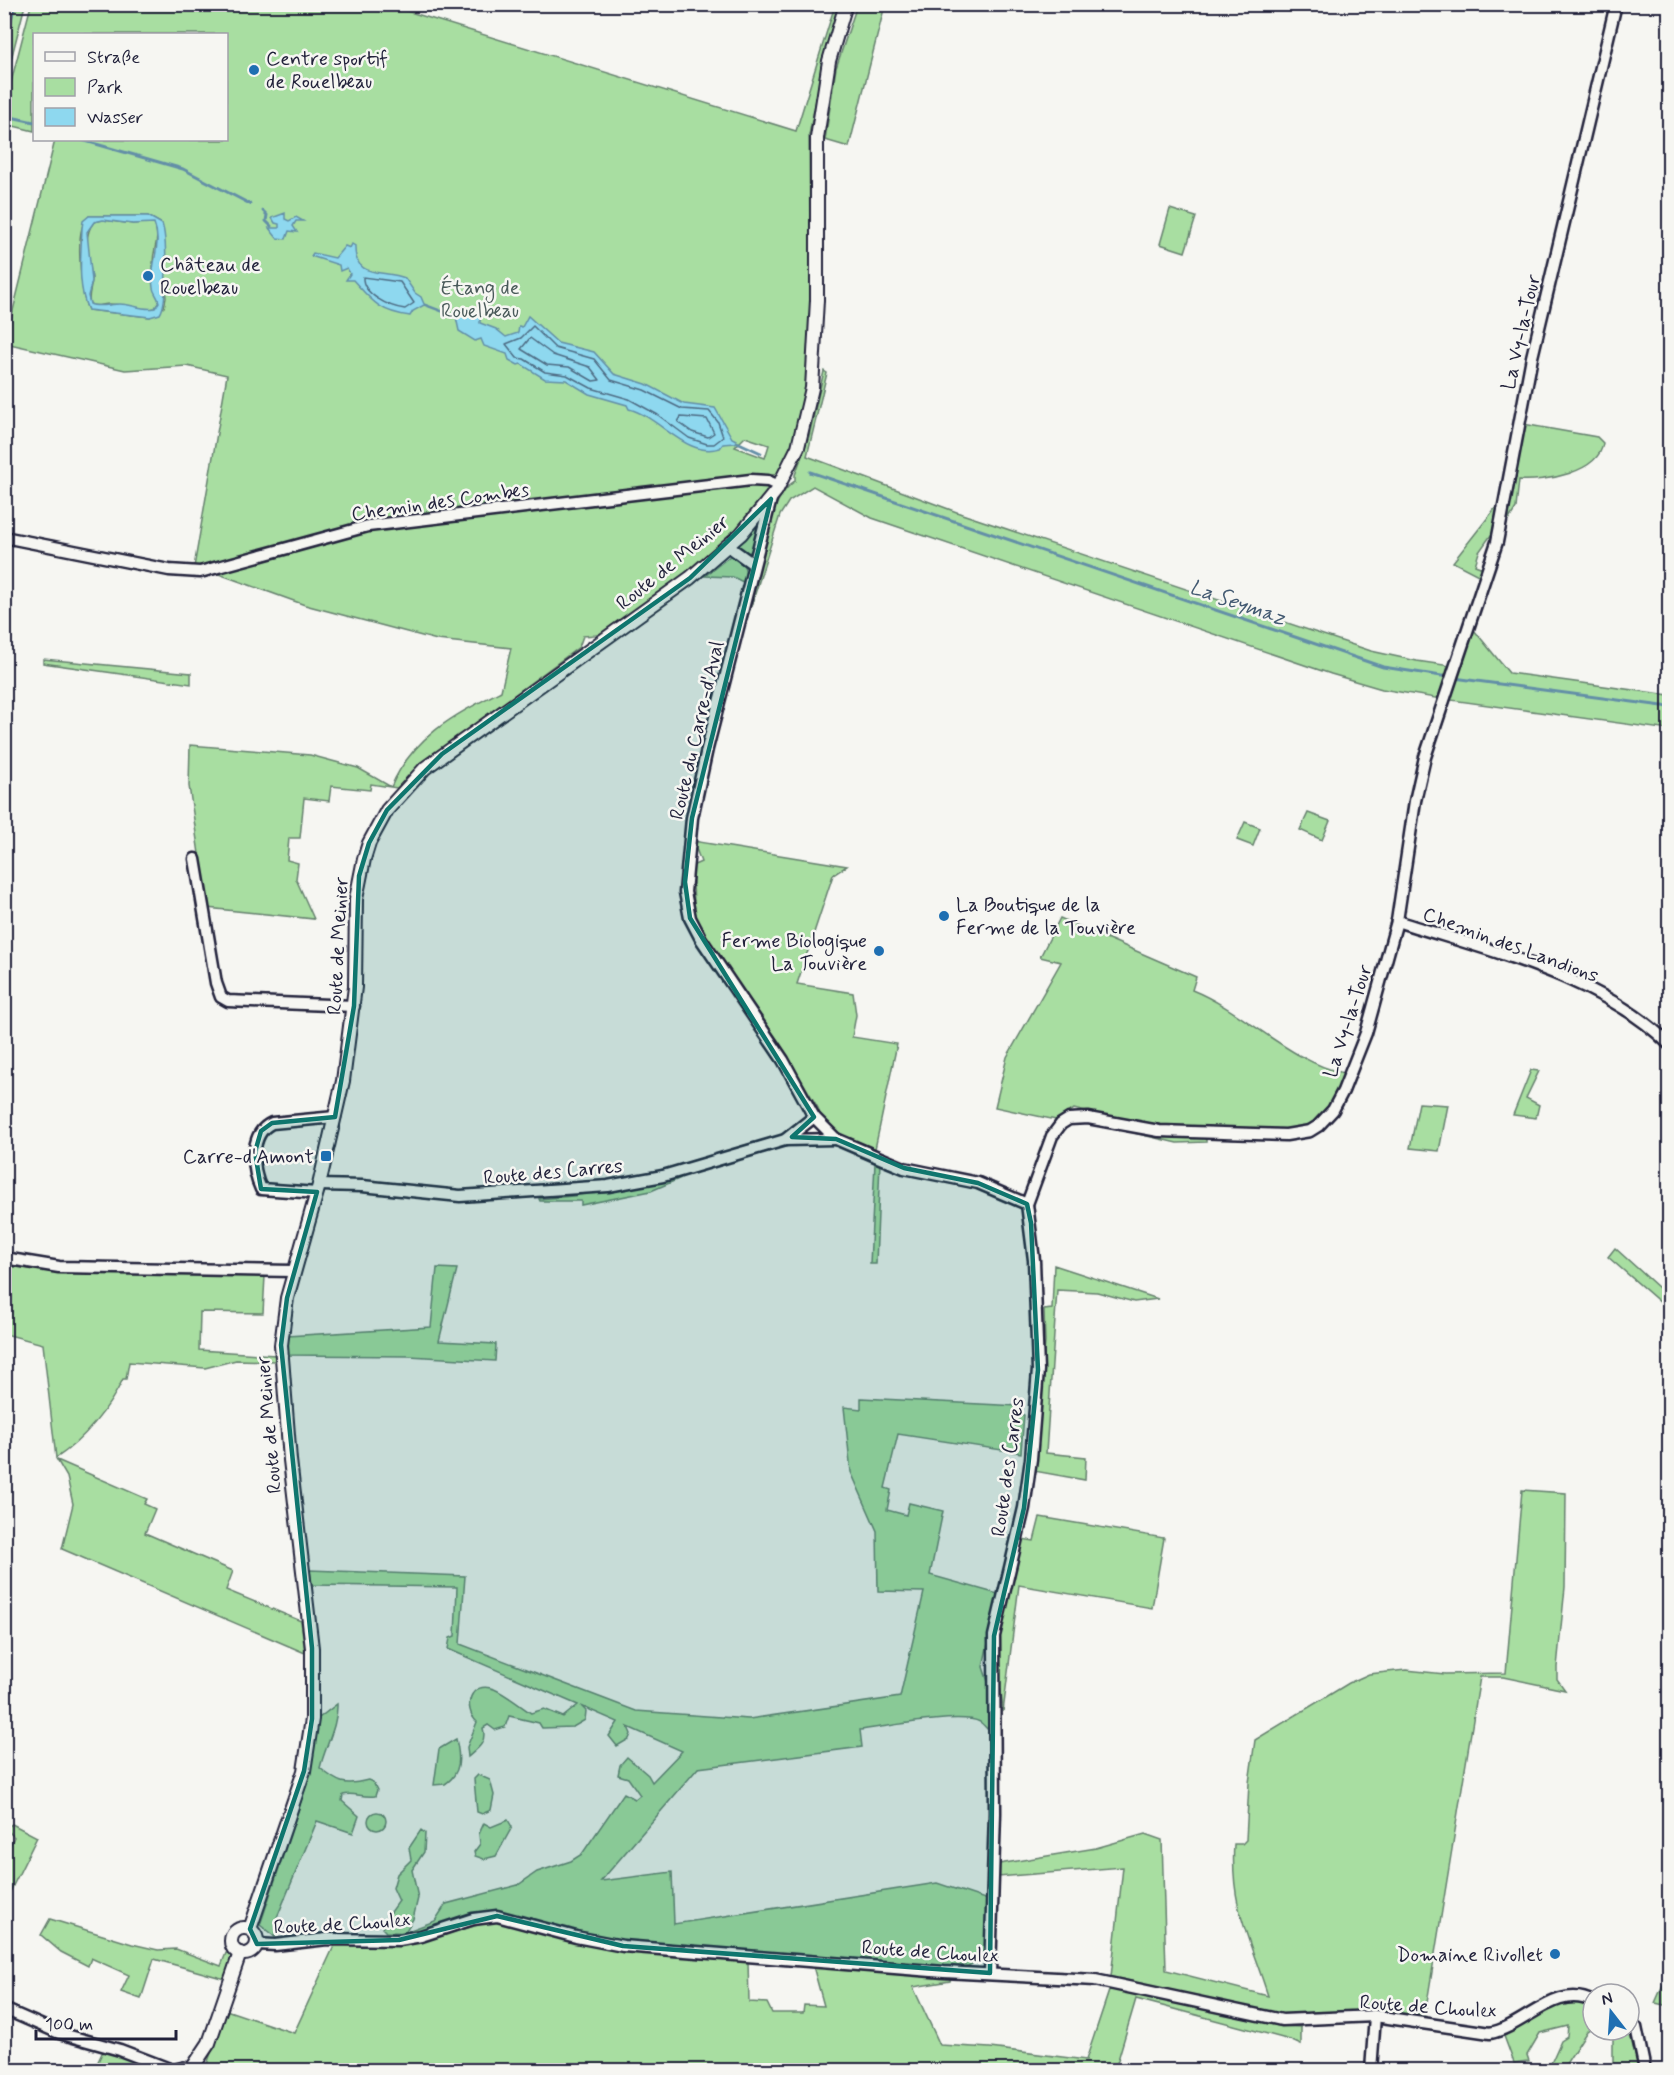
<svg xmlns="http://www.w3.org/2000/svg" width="1674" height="2075" font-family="Mynerve,sans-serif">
<rect width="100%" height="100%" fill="#f6f6f2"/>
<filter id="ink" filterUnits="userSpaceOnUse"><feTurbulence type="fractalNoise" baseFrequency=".0167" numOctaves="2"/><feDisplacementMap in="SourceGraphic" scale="12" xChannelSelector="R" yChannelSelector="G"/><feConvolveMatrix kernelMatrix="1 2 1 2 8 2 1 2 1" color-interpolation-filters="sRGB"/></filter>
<g filter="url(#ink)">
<g fill="#a8dea1" stroke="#65806e" stroke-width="1.5" fill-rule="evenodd">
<path d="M384,4L796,131L835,5H841L823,64L809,135L811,343L806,400L798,429L779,474L365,524L206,567H194L227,375L187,366L125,370L5,343L55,140H226V34H34V131L5,124V105L31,5ZM89,216H148L162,224L166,298L164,307L150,317L88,310C81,296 77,244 82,228C83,224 87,219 89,216ZM745,437L769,445L765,458L735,447Z"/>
<path d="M7,5H25L5,83L4,16Z"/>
<path d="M857,5H885L849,147L825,140L836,68Z"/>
<path d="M1170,209L1196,217L1185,252L1160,244Z"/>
<path d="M103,220L133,224L154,222C161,243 153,244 153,264C153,278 157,289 159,302L155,308C142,312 123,304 110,304C101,304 98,308 90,304C87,295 92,288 92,279C90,261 81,237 94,222Z"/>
<path d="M824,371L827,373L807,456L962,514L1371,651L1417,661L1451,666L1441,699L1382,689L1331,674L872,518L813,486L789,501L780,515L742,635C749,598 764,500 795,481V475L809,436Z"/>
<path d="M1523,424L1597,437L1603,443C1599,473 1544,482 1519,480L1516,508L1508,521Z"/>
<path d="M762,484L767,487C768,518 635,616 606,632C600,636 590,635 583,636L579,647L423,763L397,788L371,784L370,790L331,786L329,801L304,798L300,838H289L287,860L298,863L296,879L314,919L207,908L189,786L190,745L310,755L358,768L391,787C413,736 455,715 501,691L511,648L437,640L305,605L216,573L365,530Z"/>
<path d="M1500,502L1496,528L1479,552L1475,565L1483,568L1480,576L1453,562Z"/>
<path d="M759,524L752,551L746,554L738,547V544Z"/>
<path d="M730,556C745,559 747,570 745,583L733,577L705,576Z"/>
<path d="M1474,630L1509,673L1669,695V730L1451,700L1470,636Z"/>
<path d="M43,659L191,673V684L43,663Z"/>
<path d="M1308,813L1330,821L1322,840L1300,830Z"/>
<path d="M1245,822L1260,828L1253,846L1237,840Z"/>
<path d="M693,841L847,866L833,875L797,984L853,993L856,1015L852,1037L897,1044L875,1149L840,1134L820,1118L818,1108L779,1042L695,921L692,866L701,862Z"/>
<path d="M1060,918L1196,977L1192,990C1244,1011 1292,1063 1344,1073L1335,1100L1311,1126L1286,1131L1134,1124L1074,1109L1056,1120L995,1107L1007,1057L1061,962L1040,957Z"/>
<path d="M1531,1070L1539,1071L1526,1098L1539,1105L1536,1118L1513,1115Z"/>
<path d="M1419,1103L1448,1105L1439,1151L1410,1148Z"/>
<path d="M1134,1133L1206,1138V1142L1177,1143Z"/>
<path d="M880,1162L876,1264H870L875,1163Z"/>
<path d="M681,1178L651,1191L581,1205V1201H540L539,1199L573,1196Z"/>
<path d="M1615,1248L1669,1297V1310L1608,1257Z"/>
<path d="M4,1264L35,1270L265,1276L263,1313L200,1312L199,1350L275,1355V1361L236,1360L205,1368L129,1362L126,1379H123C110,1407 83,1441 56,1458L43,1344L5,1334Z"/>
<path d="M1054,1265L1158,1299L1134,1302L1097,1292L1057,1290L1046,1453L1086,1457L1085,1480L1034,1471L1045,1342L1044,1310L1052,1309Z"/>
<path d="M437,1268L457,1269L439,1341L496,1344L495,1361L409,1356L285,1355L287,1336L431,1327Z"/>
<path d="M861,1398L1019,1406V1414L1024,1415L1021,1453L898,1434L885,1488L891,1490L887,1510L906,1515L909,1503L943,1511L930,1575L998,1594L983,1667L989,1685L990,1732C987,1729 983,1724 980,1722C961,1712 884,1727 860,1730L862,1747L698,1768L601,1881L672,1872L674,1924L937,1883L988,1900C987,1926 993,1964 959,1968L609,1939L493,1912C467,1912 444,1925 419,1931C409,1934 397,1932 386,1932L383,1929L386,1919L399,1901L393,1888L397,1874L411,1860L409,1848L421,1830L425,1833L424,1852L412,1870L418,1898L413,1919L405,1932L435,1921L446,1904L518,1885L537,1872L571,1861L582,1854L624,1793L635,1799L640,1795L628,1778L618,1775L620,1765L627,1757L648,1775L652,1782L682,1751L628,1727L631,1734L629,1739L617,1746L609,1736L618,1722L581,1706L586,1711L585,1720L573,1727L542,1728L539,1723L509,1716L505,1727L495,1730L488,1725L483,1728C487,1743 478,1748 468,1757L467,1747L477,1722C462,1708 470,1680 494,1689C506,1694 520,1706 531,1713L544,1709L563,1717L578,1705L448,1649L450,1638L455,1636L457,1587L312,1585L310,1570L465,1576L460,1644L636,1711L749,1719L900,1697L924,1592L878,1591L877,1531L851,1472L844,1407L861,1409Z"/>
<path d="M57,1460L147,1499L144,1504L155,1509L145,1533L233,1571L226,1590L301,1621L305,1653L62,1549L73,1504L67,1477Z"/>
<path d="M1522,1490L1566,1493L1565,1587L1557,1667V1679L1565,1690L1503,1677H1480L1425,2015L1361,2010L1315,2015H1284L1116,1978L1111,1977L1123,1867L998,1877L999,1864L1096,1848L1145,1834L1162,1840L1166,1970L1268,1996C1250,1938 1230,1908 1234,1844H1242L1246,1840L1249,1783L1255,1740L1349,1683L1369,1674L1406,1670L1445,1674L1506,1673Z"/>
<path d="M1040,1517L1164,1538L1152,1608L1019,1585L1003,1712L1001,1690H998L997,1643L1022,1539L1034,1541Z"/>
<path d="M337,1704C338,1725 325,1747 320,1768C339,1784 345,1786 368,1780L373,1782L377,1790L375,1796C363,1798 354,1792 343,1795L342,1801L359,1816L353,1833L317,1821L276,1920L275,1937L260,1925L300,1805L319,1718Z"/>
<path d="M456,1739C460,1756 462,1773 445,1784L434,1785L439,1749Z"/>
<path d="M478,1775L490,1780L494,1795L491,1810L482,1814L477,1812L474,1779Z"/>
<circle cx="377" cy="1821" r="9"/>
<path d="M508,1820L512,1827L496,1856L484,1859L475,1856L474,1852L480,1844L479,1834L484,1823L491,1827Z"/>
<path d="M12,1824L37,1837L5,1902V1848L8,1849L14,1837L5,1828Z"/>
<path d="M50,1919L132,1944L158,1950L176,1949L221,1966L226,1953L232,1954L225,1979L154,1959L141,1999L121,1992L129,1975L91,1958L88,1966L61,1952L41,1935Z"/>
<path d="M492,1921L602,1947L748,1961L749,2002L767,2003L772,2013H803L804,2005L824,2006L813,1966L951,1976L950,1981L913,1987L940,2045L990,2048L1086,2060L1110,1988L1279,2026L1301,2027V2045L1290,2040L1136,1999L1115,2070H205L226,2010L294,2033L335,1944L388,1946L415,1943Z"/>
<path d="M1669,1971V2006L1655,2003Z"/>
<path d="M1562,2002H1581L1593,2007V2027L1587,2031L1562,2070H1548L1561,2041L1567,2037L1568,2026L1540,2033L1527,2055L1529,2061L1514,2063L1504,2036Z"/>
<path d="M1613,2030H1625L1630,2035L1639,2070H1613Z"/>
<path d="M103,2051L109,2052L161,2070H94Z"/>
</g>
<g fill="#8ed8ef" stroke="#638fa7" stroke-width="1.5" fill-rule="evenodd">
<path d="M285,213V219L289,221L296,217L303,221H296L293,226L297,232L289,231L286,239L277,238L269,228H279V224L275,223L272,218Z"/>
<path d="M89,216H148L162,224C167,237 168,303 160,314L150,317L88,310C77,285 81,256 82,228L83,221ZM103,220L133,224L154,223C163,246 149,264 153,288C154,294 158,296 159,302L155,308C144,311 131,304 120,304C110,304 98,308 90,304L88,296L92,281L87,232L94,222Z"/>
<path d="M352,244L355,246C354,280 383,269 405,278L415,293L421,297L424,304L456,316L469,311L480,316V323L496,329L506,337L518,333L519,326L522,327L528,316L558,343L594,352L614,374L646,384L684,404L715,408L732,438L736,440L735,443L723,444L720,448C687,459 660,417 629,409L627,405L589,394L566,380L545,379L521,364L518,365L509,360L507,354L484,346L481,339L475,341L459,331L456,317L424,305L413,311L410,316C379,312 372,301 353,280H346L350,274L347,268L340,271L339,265L311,256L313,253L335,258L345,246L350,248Z"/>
</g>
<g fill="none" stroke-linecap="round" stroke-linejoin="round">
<g stroke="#4d6b83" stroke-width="1.5">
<path d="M363,277L400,282L414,303L405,309C389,307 362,294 363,277Z"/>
<path d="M533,326L555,348L594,359L611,380L644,390L682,409L709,411L718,422L723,437L714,444H707L689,438L658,415L629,399L591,388L567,375L545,372L524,359L517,358L506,344L521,338Z"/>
<path d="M530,338L553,355L590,367L600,380L593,381L569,367L547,365L521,349Z"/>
<path d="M681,417L707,419L714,433L708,437L692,432L678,422Z"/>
</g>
<g stroke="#638fa7" stroke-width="3">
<path d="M4,48L15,4"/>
<path d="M6,116L34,122"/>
<path d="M82,140L183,169L250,204"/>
<path d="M263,211L267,215L266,221L271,226"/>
<path d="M737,442L761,453"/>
<path d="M810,472L1383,667L1448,677"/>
<path d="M1454,678L1670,707"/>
</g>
<g stroke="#22223b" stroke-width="15">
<g id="minor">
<path d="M771,499L707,749L692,818L685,892L690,918L701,939L783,1060L814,1117"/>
<path d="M4,537L169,570L200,572L368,526L751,480L768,481L779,486"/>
<path d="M728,546L753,564"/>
<path d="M195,859L216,983L221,997L228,1001L354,1006"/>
<path d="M1397,921C1486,950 1602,976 1670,1045"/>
<path d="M785,1140L836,1139"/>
<path d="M319,1185L362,1186L460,1196L608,1186L663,1176L785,1140L814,1117L836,1139L880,1158L904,1168L978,1183L1027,1204"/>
<path d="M317,1193L261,1189C252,1170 249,1133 272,1123L335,1117"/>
<path d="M4,1258L59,1267L294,1271"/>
<path d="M257,1944L275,1945L327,1939L399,1940L421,1936L473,1919L497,1916L576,1937L623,1946L944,1972L1095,1980L1282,2020L1375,2016L1490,2033C1524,2027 1557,1982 1593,2002"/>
<path d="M990,1973L995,1813L994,1636L1024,1508L1031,1459L1038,1370L1034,1260L1027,1204L1052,1136L1061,1124L1069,1119L1088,1118L1159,1131L1286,1135L1310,1131L1318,1126L1333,1110L1343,1091L1366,1033L1397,921L1415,801L1425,757L1497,542L1532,357L1616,4"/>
<path d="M4,2009L59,2033L120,2050L172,2070"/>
<path d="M1629,2023L1636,2027L1645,2070"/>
<path d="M1371,2070L1375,2016"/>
</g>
</g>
<g stroke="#22223b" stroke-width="16">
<g id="tertiary">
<circle cx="244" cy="1941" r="13"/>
<path d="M250,1929L304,1771L312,1719V1648L290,1460L281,1345L287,1298L319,1185L343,1081L355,987L356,899L364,859L369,843L387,810L425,768L690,578L741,534L776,491L798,447L812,388L817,300V138L829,61L846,4"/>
<path d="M176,2070L184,2068L190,2070"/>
<path d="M191,2070L209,2043L240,1953"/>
</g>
</g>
<use href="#minor" stroke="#f6f6f2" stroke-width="10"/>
<use href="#tertiary" stroke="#f6f6f2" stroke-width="12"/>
</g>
</g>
<path fill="#0f766e" fill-opacity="0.2" stroke="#0f766e" stroke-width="4.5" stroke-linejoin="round" d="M771,499L692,818L685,882L690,918L814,1117L792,1137L836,1139L904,1168L978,1183L1027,1204L1031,1223L1038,1370L1024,1508L994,1636L990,1973L623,1946L497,1916L399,1940L257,1944L250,1929L304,1771L312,1719V1648L281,1345L287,1298L317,1192L261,1189L255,1152L261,1131L272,1123L335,1117L354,1006L359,876L369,843L387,810L442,754L690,578Z"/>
<g fill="#1f6fb2" stroke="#f6f6f2" stroke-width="2">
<circle cx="254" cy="70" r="6"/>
<circle cx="148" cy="276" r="6"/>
<circle cx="944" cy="916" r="6"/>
<circle cx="879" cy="951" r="6"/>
<rect x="320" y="1150" width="12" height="12" rx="3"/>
<circle cx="1555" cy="1954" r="6"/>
</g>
<g text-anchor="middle" stroke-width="5" stroke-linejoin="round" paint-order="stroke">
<g font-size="20" fill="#22223b" stroke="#f6f6f2" text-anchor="start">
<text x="266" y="65">Centre sportif<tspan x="266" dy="23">de Rouelbeau</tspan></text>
<text x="160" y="271">Château de<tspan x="160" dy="23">Rouelbeau</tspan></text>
<text x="956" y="911">La Boutique de la<tspan x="956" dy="23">Ferme de la Touvière</tspan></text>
<text x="867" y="947" text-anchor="end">Ferme Biologique<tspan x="867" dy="23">La Touvière</tspan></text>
<text x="314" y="1163" text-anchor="end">Carre-d'Amont</text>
<text x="1543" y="1961" text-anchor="end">Domaine Rivollet</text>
</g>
<g font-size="20" fill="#4a5a5a" stroke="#f6f6f2">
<text x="480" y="294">Étang de<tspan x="480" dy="23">Rouelbeau</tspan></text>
</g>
<g font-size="20" fill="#22223b" stroke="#f6f6f2">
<text transform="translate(1520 332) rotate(-77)" y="7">La Vy-la-Tour</text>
<text transform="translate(440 501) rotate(-8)" y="7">Chemin des Combes</text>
<text transform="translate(672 562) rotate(-39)" y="7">Route de Meinier</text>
<text transform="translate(696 730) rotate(-77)" y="7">Route du Carre-d'Aval</text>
<text transform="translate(1511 944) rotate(20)" y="7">Chemin des Landions</text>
<text transform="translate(337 946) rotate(-87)" y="7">Route de Meinier</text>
<text transform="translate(1347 1021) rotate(-72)" y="7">La Vy-la-Tour</text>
<text transform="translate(553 1171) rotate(-5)" y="7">Route des Carres</text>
<text transform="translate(268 1425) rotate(-95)" y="7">Route de Meinier</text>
<text transform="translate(1007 1467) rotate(-82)" y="7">Route des Carres</text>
<text transform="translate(342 1923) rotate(-3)" y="7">Route de Choulex</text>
<text transform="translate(930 1951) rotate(4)" y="7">Route de Choulex</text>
<text transform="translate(1428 2006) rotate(4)" y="7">Route de Choulex</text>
</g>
<g font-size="21" font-style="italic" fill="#425971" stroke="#f6f6f2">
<text transform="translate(1238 602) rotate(19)" y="7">La Seymaz</text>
</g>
</g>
<rect width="1674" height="2075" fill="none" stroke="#f6f6f2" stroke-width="24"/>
<rect x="12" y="12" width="1650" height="2051" fill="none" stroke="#22223b" stroke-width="2" filter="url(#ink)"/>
<rect x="33" y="33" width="195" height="108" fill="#f6f6f2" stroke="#a1a1a9" stroke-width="1.5"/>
<rect x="45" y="52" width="30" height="9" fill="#f6f6f2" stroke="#a1a1a9" stroke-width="1.5"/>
<text x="87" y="63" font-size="18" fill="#22223b">Straße</text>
<rect x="45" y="78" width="30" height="18" fill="#a8dea1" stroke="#a1a1a9" stroke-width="1.5"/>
<text x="87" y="93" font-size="18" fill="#22223b">Park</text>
<rect x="45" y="108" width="30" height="18" fill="#8ed8ef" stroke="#a1a1a9" stroke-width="1.5"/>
<text x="87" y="123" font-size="18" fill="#22223b">Wasser</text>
<g transform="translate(1611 2012) rotate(343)"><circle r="28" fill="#f6f6f2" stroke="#a1a1a9" stroke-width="1.5"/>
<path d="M0-4.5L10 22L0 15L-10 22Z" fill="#1f6fb2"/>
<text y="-9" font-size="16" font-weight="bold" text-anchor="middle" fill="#22223b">N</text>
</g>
<path d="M36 2030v9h140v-9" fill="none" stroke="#22223b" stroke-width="3"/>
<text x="45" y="2030" font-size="18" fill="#22223b" stroke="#f6f6f2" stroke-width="4.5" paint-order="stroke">100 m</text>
</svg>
